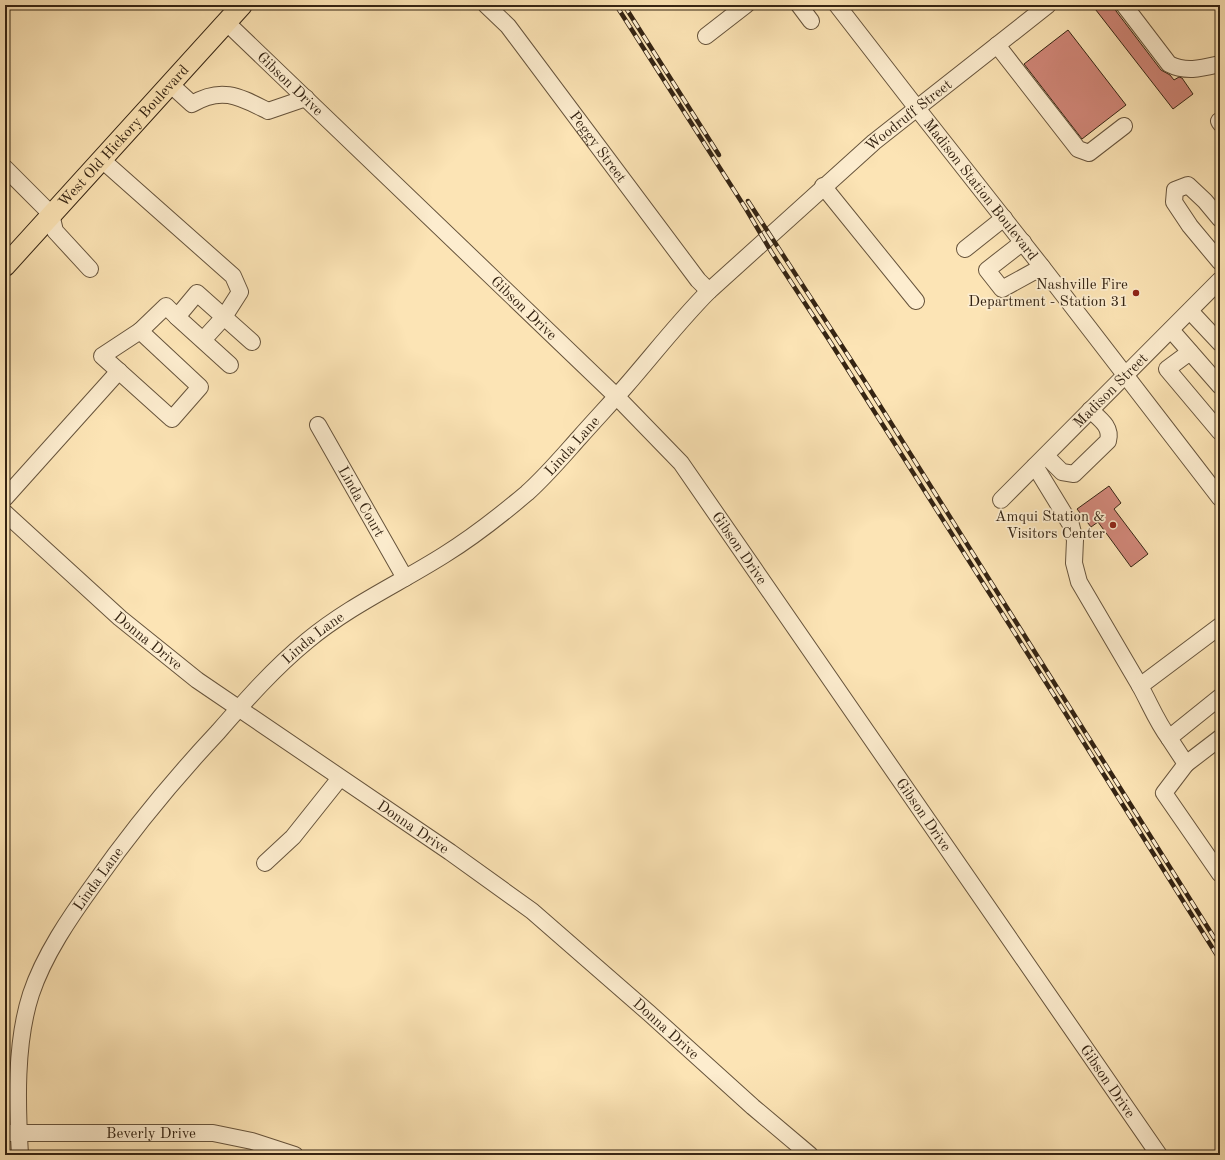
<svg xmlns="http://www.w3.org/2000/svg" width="1225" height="1160" font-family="'Old Standard TT',serif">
<rect width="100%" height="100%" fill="#fce4b5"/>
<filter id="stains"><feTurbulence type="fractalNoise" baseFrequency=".005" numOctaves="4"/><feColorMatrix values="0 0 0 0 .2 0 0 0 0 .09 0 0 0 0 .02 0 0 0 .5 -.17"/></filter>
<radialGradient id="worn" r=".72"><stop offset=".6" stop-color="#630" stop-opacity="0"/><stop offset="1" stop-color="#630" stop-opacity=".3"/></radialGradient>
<g fill="#d18779" stroke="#352413">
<path d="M1092,5H1115L1116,11L1161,70L1170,75L1174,80L1179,77L1182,78L1193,94L1173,109Z"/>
<path d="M1068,30L1126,105L1082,139L1024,64Z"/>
<path d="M1109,486L1121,503L1114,509L1148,554L1131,567L1098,522L1091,527L1077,509Z"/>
</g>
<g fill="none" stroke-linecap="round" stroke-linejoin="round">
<g stroke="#67543c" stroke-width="18">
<g id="minor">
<path id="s1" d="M486,5L508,26L698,280L709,291"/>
<path d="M799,5L811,21"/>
<path id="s2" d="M837,5L916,107L1042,267L1220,498"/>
<path d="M1124,5L1169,64C1186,73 1203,68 1220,64"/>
<path id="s3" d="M226,22L616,396L681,463L1159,1155"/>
<path d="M706,36L746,5"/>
<path d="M997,45L1078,149L1089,153L1124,126"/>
<path d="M170,84L192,104C222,86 240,97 268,111L306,98"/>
<path d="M1219,121L1220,123"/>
<path d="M101,159L233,276L240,292L224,317L203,340"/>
<path d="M5,168L51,214L55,231L90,269"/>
<path d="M823,186L916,301"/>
<path d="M1220,219L1205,201L1188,185L1175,190L1174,202L1190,226L1220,262"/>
<path d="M1023,242L987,270L1002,289L1042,267"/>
<path d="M965,249L1004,218"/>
<path d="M1190,311L1220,343"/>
<path d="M177,317L230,365"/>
<path d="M1171,330L1220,386"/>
<path d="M140,331L200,387L172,419L102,356Z"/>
<path d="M140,331L166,306L177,317L197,293L252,342"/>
<path d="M1190,352L1167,369L1220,432"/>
<path id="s4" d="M318,425L405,578"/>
<path d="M1046,456L1062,472L1074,474L1108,441C1112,427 1100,419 1090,410"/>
<path d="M1035,466L1071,525L1075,540L1074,563L1079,582L1140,686"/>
<path d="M5,498L119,371"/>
<path id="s5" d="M1001,500L1220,280"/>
<path id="s6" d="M5,513L120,618L197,680L450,852L532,911L649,1013L753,1107L810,1155"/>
<path d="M1220,697L1169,738L1186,764L1164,793L1220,874"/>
<path d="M1169,738C1157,722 1150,704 1140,686L1220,626"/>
<path d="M1186,764L1220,738"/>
<path d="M265,863L293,837L340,778"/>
<path id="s7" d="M5,1133H213L252,1141L295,1155"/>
<path id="s8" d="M20,1155C17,1105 15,1043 31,994C44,955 70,917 94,884C132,830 173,780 218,732C246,700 274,668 307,641C349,606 398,584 444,555C473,537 501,515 527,493C546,476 562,457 579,438C594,421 610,404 625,387C653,355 679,321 709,291L874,142L1048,5"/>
</g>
</g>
<g stroke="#352413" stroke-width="22">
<g id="major">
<path id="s9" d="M5,266L242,5"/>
</g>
</g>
<use href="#minor" stroke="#fdedcf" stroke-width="16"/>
<use href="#major" stroke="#fce4b5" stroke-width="20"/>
<g stroke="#352413" stroke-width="4.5">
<g id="rail">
<path d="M616,5L746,209L772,253L829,340L1064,711L1220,960"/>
<path d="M624,5L719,155"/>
<path d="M748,201L864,380L1220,947"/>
</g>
</g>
<use href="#rail" stroke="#fdedcf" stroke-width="3" stroke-dasharray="9" stroke-linecap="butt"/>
</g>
<g fill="#8f2418" stroke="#fdedcf" stroke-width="1.5">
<circle cx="1136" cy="293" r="4"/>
<circle cx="1113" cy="525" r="4"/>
</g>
<g text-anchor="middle" stroke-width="3.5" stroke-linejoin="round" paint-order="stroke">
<g font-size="15" fill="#352413" stroke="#fdedcf">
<text dy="5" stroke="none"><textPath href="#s3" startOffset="89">Gibson Drive</textPath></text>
<text dy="5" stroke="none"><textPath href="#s8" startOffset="1417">Woodruff Street</textPath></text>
<text dy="5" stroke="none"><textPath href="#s9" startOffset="176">West Old Hickory Boulevard</textPath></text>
<text dy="5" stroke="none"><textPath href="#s1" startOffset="181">Peggy Street</textPath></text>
<text dy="5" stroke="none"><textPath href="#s2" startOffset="234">Madison Station Boulevard</textPath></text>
<text dy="5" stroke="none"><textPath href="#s3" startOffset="413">Gibson Drive</textPath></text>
<text dy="5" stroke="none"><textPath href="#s5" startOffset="155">Madison Street</textPath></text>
<text dy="5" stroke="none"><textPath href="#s8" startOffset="944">Linda Lane</textPath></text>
<text dy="5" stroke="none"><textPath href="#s4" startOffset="88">Linda Court</textPath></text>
<text dy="5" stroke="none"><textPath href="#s3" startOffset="737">Gibson Drive</textPath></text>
<text dy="5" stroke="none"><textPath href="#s8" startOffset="620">Linda Lane</textPath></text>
<text dy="5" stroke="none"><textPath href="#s6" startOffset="192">Donna Drive</textPath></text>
<text dy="5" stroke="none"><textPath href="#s3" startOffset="1061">Gibson Drive</textPath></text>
<text dy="5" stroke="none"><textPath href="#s6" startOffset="516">Donna Drive</textPath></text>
<text dy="5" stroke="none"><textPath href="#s8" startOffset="296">Linda Lane</textPath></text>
<text dy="5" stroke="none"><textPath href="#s6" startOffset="840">Donna Drive</textPath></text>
<text dy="5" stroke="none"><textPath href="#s3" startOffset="1385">Gibson Drive</textPath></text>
<text dy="5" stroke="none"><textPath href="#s7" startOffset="146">Beverly Drive</textPath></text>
</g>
<g font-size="15" fill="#352413" stroke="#fdedcf" text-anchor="end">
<text x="1128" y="289">Nashville Fire<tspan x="1128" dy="17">Department - Station 31</tspan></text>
<text x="1105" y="521">Amqui Station &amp;<tspan x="1105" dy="17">Visitors Center</tspan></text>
</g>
</g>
<rect width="1225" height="1160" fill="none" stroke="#fce4b5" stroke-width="20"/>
<rect x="6" y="6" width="1213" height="1148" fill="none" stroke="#352413" stroke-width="2"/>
<rect x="10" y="10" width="1205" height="1140" fill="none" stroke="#352413"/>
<rect width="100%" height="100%" filter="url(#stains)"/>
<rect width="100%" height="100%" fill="url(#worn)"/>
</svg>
